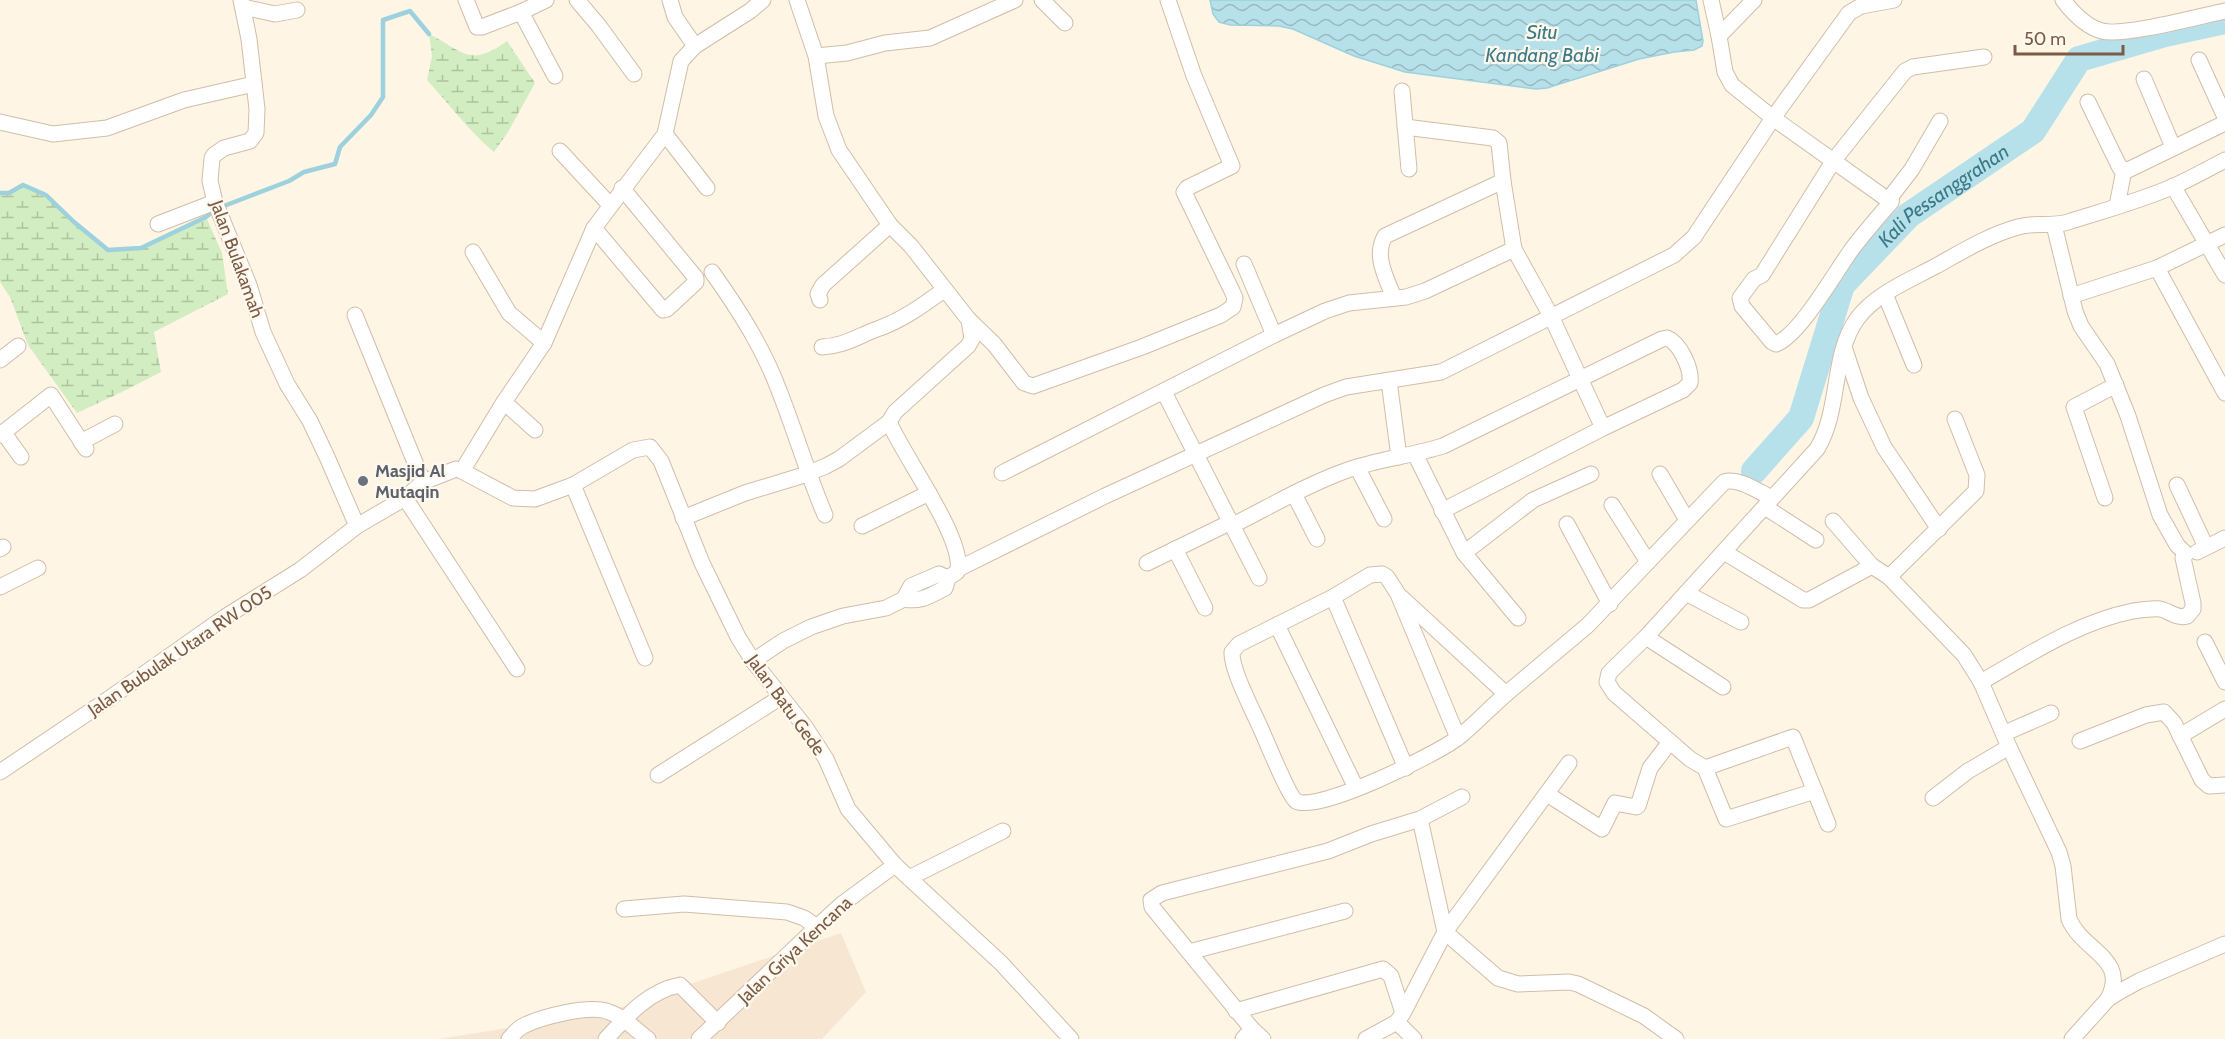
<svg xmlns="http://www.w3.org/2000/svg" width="2225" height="1039" font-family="Cabin,sans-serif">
<defs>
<pattern id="wetland-marsh" width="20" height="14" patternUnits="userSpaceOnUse" patternTransform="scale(1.5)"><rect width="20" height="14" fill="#d2edc2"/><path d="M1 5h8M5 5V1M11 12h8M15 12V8" fill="none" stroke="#afc39f"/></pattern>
<pattern id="water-waves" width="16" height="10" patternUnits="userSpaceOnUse" patternTransform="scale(1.5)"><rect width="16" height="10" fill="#b7e1ea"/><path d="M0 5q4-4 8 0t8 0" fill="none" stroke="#9ab9bf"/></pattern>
</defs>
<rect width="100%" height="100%" fill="#fef5e5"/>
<path fill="#f7e7d2" d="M841,933L866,992L822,1039H439L607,1012Z"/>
<g fill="url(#wetland-marsh)">
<path d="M429,34C464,52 470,68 507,41L535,83L508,132L494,152C470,132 449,104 427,80L432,56Z"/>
<path d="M23,185L46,195L74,222L108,250L141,248L206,217L222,253L228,294L154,332L161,372L122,392L77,413L28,345L10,297L0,282V193H9Z"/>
</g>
<path fill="url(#water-waves)" stroke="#9cd1dd" stroke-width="1.5" d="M1210,0H1696L1703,41L1702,46L1694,50L1674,52L1639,59L1547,88L1536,89L1405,72L1354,56L1293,29L1279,26L1230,25L1219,22L1213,14Z"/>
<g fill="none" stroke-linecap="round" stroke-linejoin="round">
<g stroke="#9cd1dd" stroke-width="4.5">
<path d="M0,193H9L23,185L46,195L74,222L108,250L141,248L206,217L212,212"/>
<path d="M224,206L289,181L304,172L335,164L340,147L371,115L383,97V20L410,11L429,34"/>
</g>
<path stroke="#b7e1ea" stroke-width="26" id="s1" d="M1754,471L1801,418L1842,285L1909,215L2033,131L2079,59L2165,34L2225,21"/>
<g stroke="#d1bda9" stroke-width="17">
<g id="minor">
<path d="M241,0L249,39L257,109L256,133L250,141L224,148L214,155L212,158L210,181L215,202L249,285L263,332L287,384L310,421L327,457L357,526"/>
<path d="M466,0L477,27H482L521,12L546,0"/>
<path d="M577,0L599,26L634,74"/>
<path d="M670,0L675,17L695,46"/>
<path d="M1042,0L1065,23"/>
<path d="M1711,0L1719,36L1725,72L1732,85L1773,118L1891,202"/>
<path d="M2063,0C2073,13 2086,27 2102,31C2123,37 2200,16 2225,11"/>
<path d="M243,7L275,14L297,10"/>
<path d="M521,12L555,76"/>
<path d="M1719,36L1754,0"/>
<path d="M816,56L847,53L885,43L930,38L1015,0"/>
<path d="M2199,60L2225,117"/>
<path d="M2144,79L2173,147"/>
<path d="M1402,91L1409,169"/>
<path d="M2088,102L2120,168L2128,170L2225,123"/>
<path d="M1940,121L1912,169L1892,195L1891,202C1878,217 1864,233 1852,249C1836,271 1800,335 1776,344L1772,342L1742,306L1740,298L1754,279L1762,275L1834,160L1905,71L1913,67L1984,57"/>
<path d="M0,122L53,134L107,128L184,100L254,84"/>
<path d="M1405,127L1493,138L1499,143L1503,181L1514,249L1551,316L1603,428"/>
<path d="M665,134L707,188"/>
<path d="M560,151L610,205"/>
<path d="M2173,186L2225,275"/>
<path d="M2117,206L2124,170"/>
<path d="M158,224L215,202"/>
<path d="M2054,225L2075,311L2081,326L2107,364L2128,416L2160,515L2177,545L2186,554"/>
<path d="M594,228L663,310L667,309L696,282V278L622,188"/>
<path d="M473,252L509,313L544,343"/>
<path d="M1244,264L1274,335"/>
<path d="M2157,268L2225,393"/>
<path d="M712,272C739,310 764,349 780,393C796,434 808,475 825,515"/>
<path d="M1885,294L1914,365"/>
<path d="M2071,296L2157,268L2225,235"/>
<path d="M1394,298C1387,279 1373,256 1385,236L1503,181"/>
<path d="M820,300L818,294L823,285L890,225"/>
<path d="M355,315L423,482"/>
<path d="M969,320L994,344L1024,383L1033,386L1142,347L1221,315L1233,307L1235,298L1232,291L1184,192L1187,188L1232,166L1194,76L1168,0"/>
<path d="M822,347C846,346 859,335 880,328C904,319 923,305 944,290"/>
<path d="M1845,350L1861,398L1884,447L1939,529"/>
<path d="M0,360L18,346"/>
<path d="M1389,381L1399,457"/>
<path d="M1164,392L1259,578"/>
<path d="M504,402L535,430"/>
<path d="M889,422C903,455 963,537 958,569"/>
<path d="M3,432L21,457"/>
<path d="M0,435L51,395L86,449"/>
<path d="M81,442L115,424"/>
<path d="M1415,454L1464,553L1518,618"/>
<path d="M1357,467L1384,519"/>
<path d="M462,471L504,402L544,343L594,228L665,134L681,61L695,46L750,11L763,0"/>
<path d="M1002,473L1274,335L1325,311L1349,303L1406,297L1425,291L1514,249"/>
<path d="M1660,474L1687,520"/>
<path d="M573,485L645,658"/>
<path d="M2177,485L2206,547"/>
<path d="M1294,494L1317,539"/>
<path d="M405,498L517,669"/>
<path d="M2105,498L2074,407L2116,385"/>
<path d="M1612,505L1648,562"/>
<path d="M1765,507L1816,540"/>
<path d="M683,518L745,493L804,475L826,466L839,459L889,422L895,412L968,346L972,339L969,320L911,246L890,225L839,150L826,116L816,56L797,0"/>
<path d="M1833,521L1872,566"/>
<path d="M1567,524L1610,604"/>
<path d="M1233,525C1269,507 1306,485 1345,471C1377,459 1411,456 1443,446L1662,339L1667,338C1680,343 1692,369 1690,383L1683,390L1603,428L1442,511"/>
<path d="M862,526L929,493"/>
<path d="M0,549L3,547"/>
<path d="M1175,549L1205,608"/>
<path d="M1724,552L1803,600H1809L1872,566L1889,577L1964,655L1981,682L2009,747L2059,852L2063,866L2069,919C2083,952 2129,958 2108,999"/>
<path d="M2197,552L2225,538"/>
<path d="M1464,553L1533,500L1591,474"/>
<path d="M1147,563L1231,522"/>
<path d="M1889,577L1976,491L1977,475L1955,419"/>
<path d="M0,587L38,568"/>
<path d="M1686,593L1741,622"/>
<path d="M1333,597L1406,768"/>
<path d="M1402,598L1506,694L1588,625L1724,482C1738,477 1759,492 1772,498"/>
<path d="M904,599C922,602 929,596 945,588L948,578L957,572L958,569L1105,496L1324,395L1346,387L1441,372L1674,255L1694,237L1773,118L1849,13L1861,6L1894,0"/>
<path d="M1277,625L1356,788"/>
<path d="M1646,637L1723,687"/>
<path d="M2205,642L2225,682"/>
<path d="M753,661L783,641L811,627L843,616L886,608L904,599L911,586L939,574L948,578"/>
<path d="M1981,682C2030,654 2078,622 2133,611C2141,610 2152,608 2160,609C2170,611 2176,619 2187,616L2193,609V603L2183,558L2186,554"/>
<path d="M2005,733L2051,713"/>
<path d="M2180,736L2225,709"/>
<path d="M1458,738L1398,594L1387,577L1382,574L1370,575L1333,597L1239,644L1232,652C1231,671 1256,716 1264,736C1269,747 1289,796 1296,801C1317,814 1439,753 1459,737C1475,724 1490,708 1506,694"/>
<path d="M2080,741L2146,715L2164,712L2174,723L2202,780L2209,786L2225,785"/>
<path d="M1705,768L1726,819L1815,791"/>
<path d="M0,772L107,700L225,617L300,570L357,526L405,498L423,482L456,469L462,471L513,498L535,499L573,485L633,450L650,447L661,461L702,563L738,637L753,661L806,728L826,759L848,809L895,865L1001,963L1071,1039"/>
<path d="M658,775L781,697"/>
<path d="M1547,794L1602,829L1615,803L1636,807L1638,806L1650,768L1670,742"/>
<path d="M1933,798L1968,771L2009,747"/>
<path d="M1420,819L1445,932L1498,978L1518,984L1569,982L1578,984L1644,1016L1676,1039"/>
<path d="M1828,824L1793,737L1705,768L1690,759L1614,693L1607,682L1609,673L1646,637L1817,449C1841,410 1831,355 1857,319C1875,294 1910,280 1936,266C1963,251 1989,235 2018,227C2035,222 2052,227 2068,222C2103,211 2139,201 2172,187C2190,179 2208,169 2225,160"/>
<path d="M909,878L1003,831"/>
<path d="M624,909L684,904L787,912L804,918L817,927"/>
<path d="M1189,952L1345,911"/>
<path d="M1236,1011L1383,969L1391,976L1403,1013L1397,1022L1366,1039"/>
<path d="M1403,1013L1445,932L1569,763"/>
<path d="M1397,1022L1414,1039"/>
<path d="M1252,1029L1152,907L1151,900L1162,893L1328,851L1371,834L1420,819L1462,797"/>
<path d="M509,1039C513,1035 517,1029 523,1026C541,1017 590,1004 609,1012C624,1017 636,1030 648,1039"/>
<path d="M606,1039C627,1016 648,991 680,985L718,1023"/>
<path d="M699,1039L817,927L842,904L895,865"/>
<path d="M1243,1039L1252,1029L1263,1039"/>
<path d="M2072,1039L2108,999L2119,992L2139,981L2225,944"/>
</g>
</g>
<use href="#minor" stroke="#fff" stroke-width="15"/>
</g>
<circle fill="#6b7280" stroke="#fff8ed" stroke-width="2" cx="363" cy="481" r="6"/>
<g text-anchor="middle" stroke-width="4.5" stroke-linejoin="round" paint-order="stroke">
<g font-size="18" fill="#7a5b47" stroke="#fff8ed">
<text transform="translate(237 259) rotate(70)" y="6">Jalan Bulakamah</text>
<text transform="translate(180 651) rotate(-34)" y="6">Jalan Bubulak Utara RW 005</text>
<text transform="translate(786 705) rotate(54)" y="6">Jalan Batu Gede</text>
<text transform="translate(795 950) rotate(-43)" y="6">Jalan Griya Kencana</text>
</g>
<g font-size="18" font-weight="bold" fill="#5b616d" stroke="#fff8ed" text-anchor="start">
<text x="375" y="477">Masjid Al<tspan x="375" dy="21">Mutaqin</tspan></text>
</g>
<g font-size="20" font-style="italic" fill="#3c7987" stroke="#fff8ed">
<text x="1542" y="39">Situ<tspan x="1542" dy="23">Kandang Babi</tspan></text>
<text dy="7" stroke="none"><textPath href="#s1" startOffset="346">Kali Pessanggrahan</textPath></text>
</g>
</g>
<path d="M2015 45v9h108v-9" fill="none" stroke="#7a5b47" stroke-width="3"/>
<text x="2024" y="45" font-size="18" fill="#7a5b47" stroke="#fff8ed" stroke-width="4.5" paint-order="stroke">50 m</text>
</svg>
